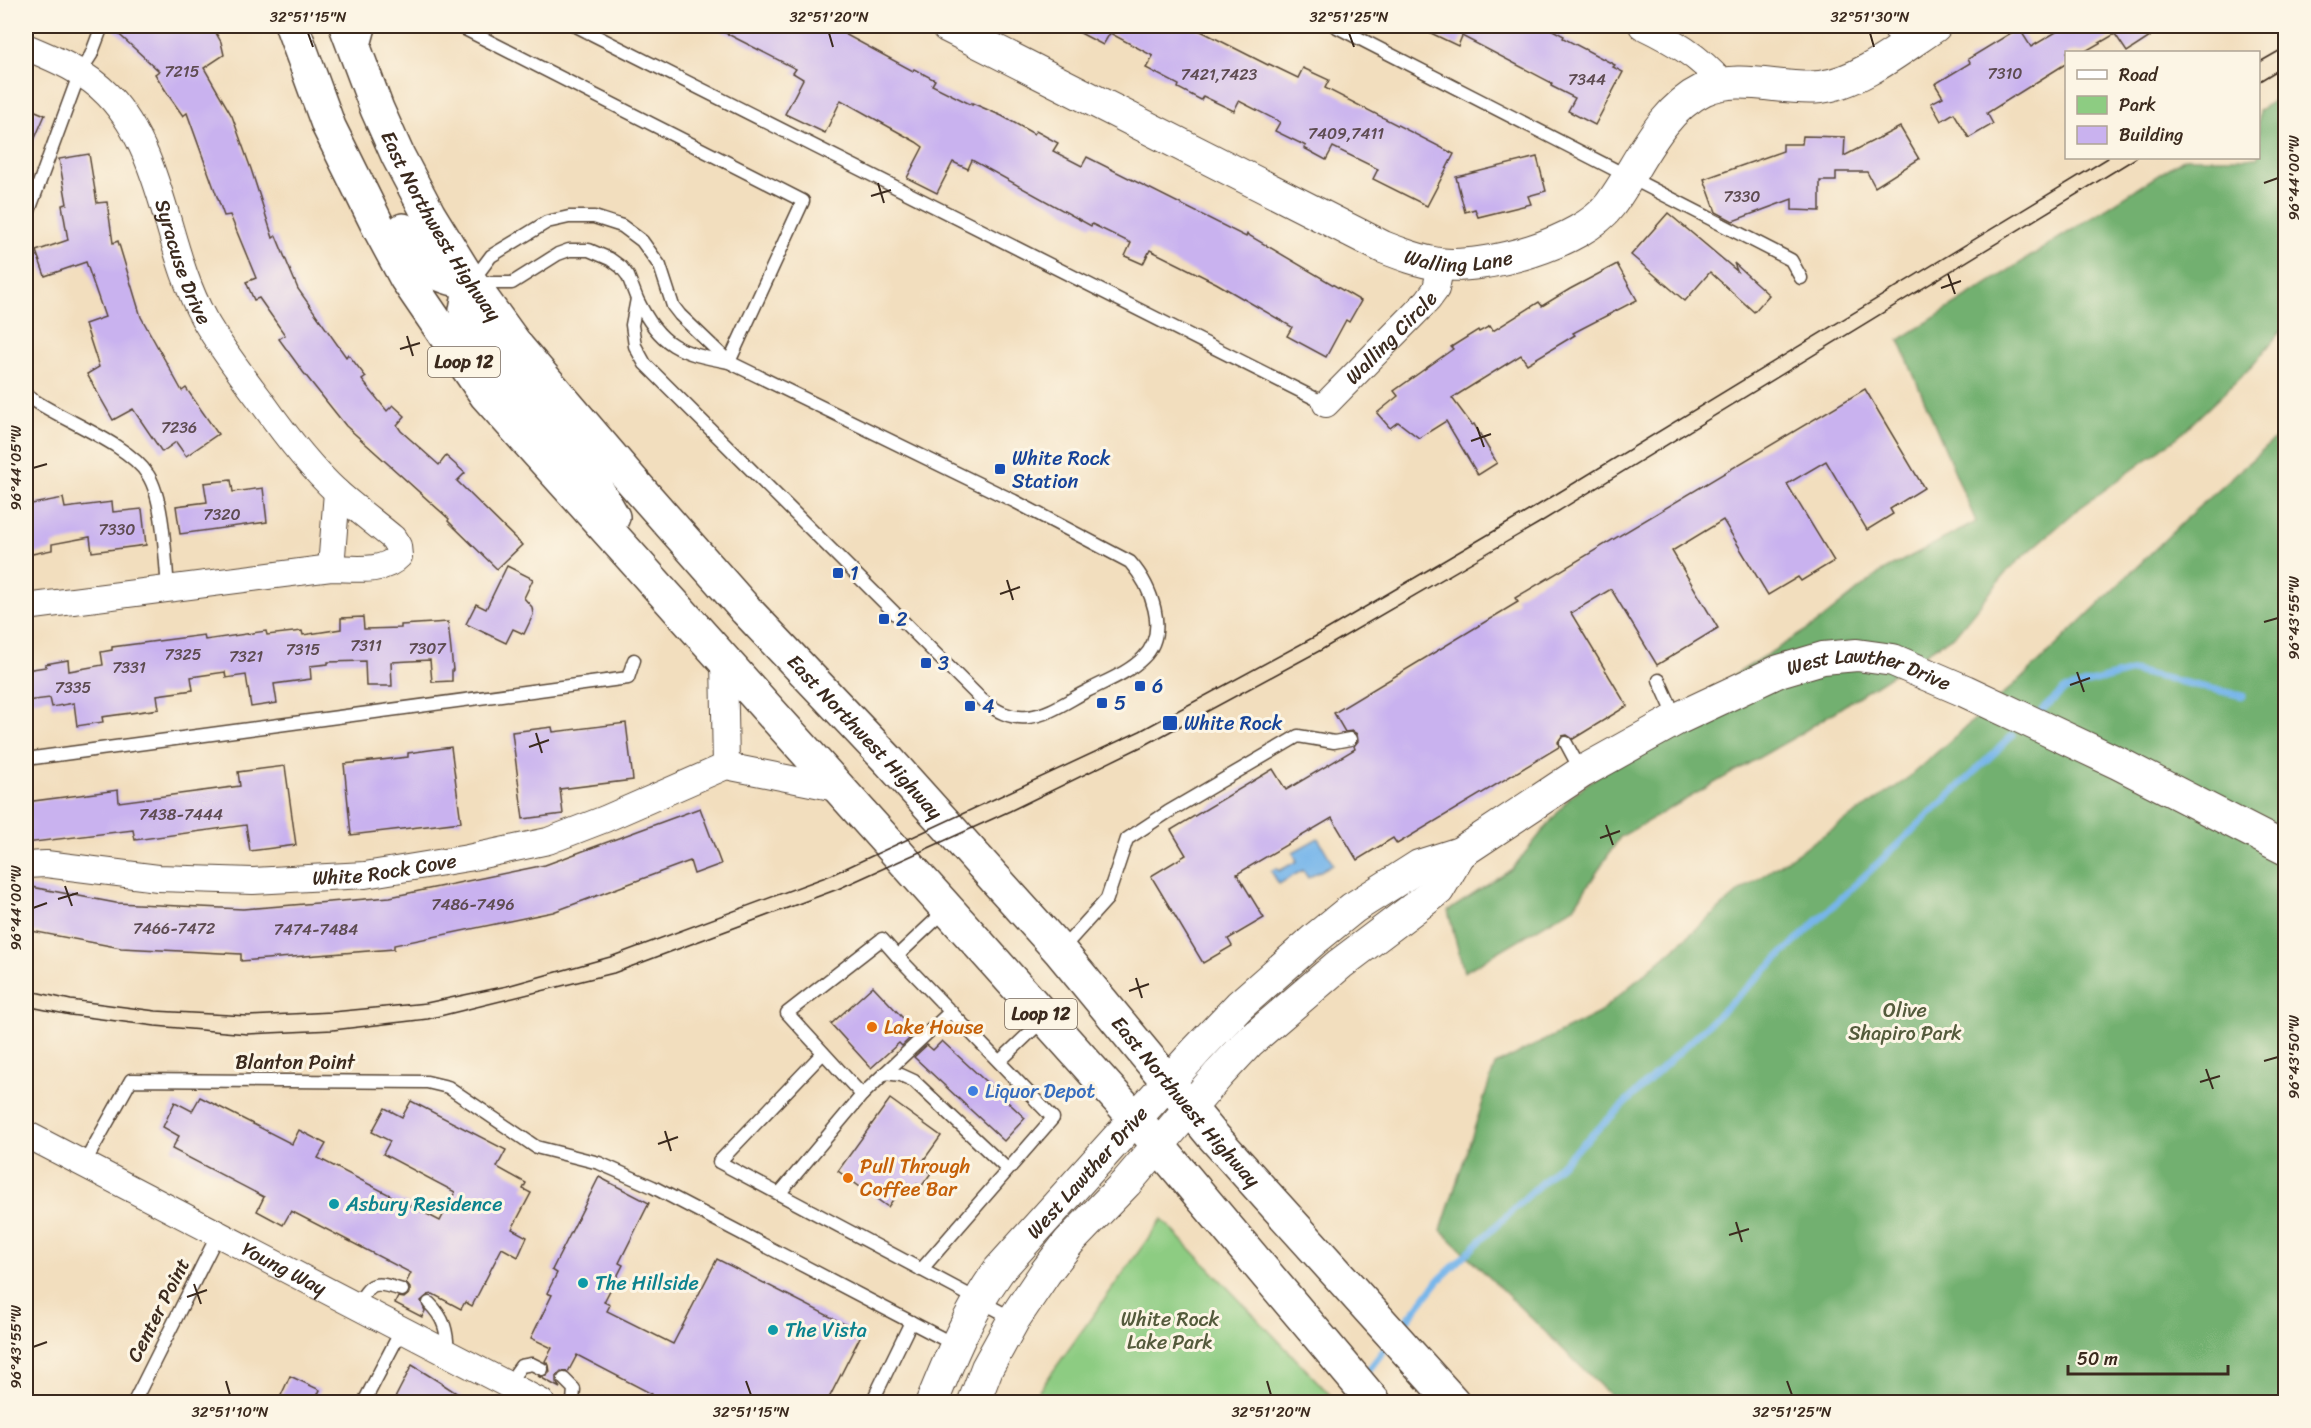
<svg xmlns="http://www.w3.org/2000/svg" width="2311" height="1428" font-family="Sriracha,sans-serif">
<rect width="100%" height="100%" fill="#fcf5e5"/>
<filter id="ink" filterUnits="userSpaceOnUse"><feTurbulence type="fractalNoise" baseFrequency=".0167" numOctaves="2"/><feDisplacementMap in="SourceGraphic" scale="12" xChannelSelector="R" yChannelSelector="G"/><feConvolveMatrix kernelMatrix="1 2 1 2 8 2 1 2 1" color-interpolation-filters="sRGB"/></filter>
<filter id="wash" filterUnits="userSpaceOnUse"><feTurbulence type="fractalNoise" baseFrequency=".008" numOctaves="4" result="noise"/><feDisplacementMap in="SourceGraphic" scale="24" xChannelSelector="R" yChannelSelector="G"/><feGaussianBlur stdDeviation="1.35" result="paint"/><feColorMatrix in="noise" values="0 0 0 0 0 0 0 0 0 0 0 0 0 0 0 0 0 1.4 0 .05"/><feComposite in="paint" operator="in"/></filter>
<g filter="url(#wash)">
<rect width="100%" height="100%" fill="#f2debe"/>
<path fill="#8dcc82" stroke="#647b50" stroke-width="1.5" d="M1162,1219L1337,1402H1031Z"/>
<g fill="#72b070" stroke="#566d47" stroke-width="1.5">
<path d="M2285,92V326L2253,365L2179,436L2077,510L2009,569L1956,634L1795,737L1620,837L1574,907L1464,972L1448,911L1512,869L1571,796L1717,686L1816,624L1881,572L1976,522L1899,340L2185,158H2258L2259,111Z"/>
<path d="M2285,430V1402H1617L1441,1230L1495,1065L1599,1013L1740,891L1903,782L2032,669L2192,513Z"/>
</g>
<path fill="#77b6ea" stroke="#597084" stroke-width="1.5" d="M1318,838L1333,864L1308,878L1303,870L1279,884L1271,871L1276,868L1279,871L1297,861L1293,852Z"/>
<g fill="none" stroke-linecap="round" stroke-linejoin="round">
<g stroke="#77b6ea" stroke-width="7">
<path d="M2042,710L2064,690L2133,671L2243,696"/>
<path d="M1400,1329L1439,1280L2012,736"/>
<path d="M1364,1376L1388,1345"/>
<path d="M1343,1402L1353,1390"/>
</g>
</g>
<g id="blocks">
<g fill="#c9b2ef">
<path d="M110,26H212L221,42L224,55L204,68L232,116L251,169L273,238L276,236L298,289L346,357L348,354L366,377L362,380L387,411L393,405L405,416L397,425L401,431L439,465L446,456L465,473L457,481L522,545L497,569L448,521L449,519L346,426L303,372L279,339L285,335L259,298L254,300L246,282L256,278L230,215L224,216L187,113L183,116L169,96L155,74L159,71Z"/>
<path d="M712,26H830L913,71L914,69L935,80L932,85L972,105V103L1002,116L1034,134L1036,131L1058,143L1053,151L1082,166L1087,157L1246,237L1247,234L1361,301L1349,322L1346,320L1326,357L1287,336L1292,327L1216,283L1150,250L1143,264L1125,256L1131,243L1092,224L1091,226L972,160L968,169L953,162L937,193L907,178L923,147L916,142L841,100L825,133L785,114L803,79L793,73L796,69Z"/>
<path d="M1067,26H1191L1268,65L1269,64L1298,78L1303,68L1329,80L1325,88L1454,154L1427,206L1373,179L1378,169L1333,147L1326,160L1304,148L1306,146L1275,131L1280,122L1239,101L1234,111L1203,96L1201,100L1178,88L1179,85L1146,68L1153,56L1110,33L1103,45Z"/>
<path d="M1416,26H1545L1564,36L1563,38L1615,65L1613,67L1623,72L1595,125L1568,111L1575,98L1551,86L1552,83L1462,36L1458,46Z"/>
<path d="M2055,26H2142L2150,37L2127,52L2115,34L2084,52H2067V63L1987,113L1993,124L1969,138L1954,113L1941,121L1931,103L1943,97L1935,84L1970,63L1968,59L2019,28L2031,47L2058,31Z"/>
<path d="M26,107L45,115L26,159Z"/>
<path d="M1900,127L1919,159L1875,187L1867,172H1836V181H1820V211L1792,210V199L1733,221L1716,212L1704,179L1783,151V144H1802L1803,136L1845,137L1844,156Z"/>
<path d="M89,154L97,203L107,202L113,243L118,241L141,317L182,391L186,388L218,434L186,456L176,442L162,452L133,409L113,420L87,374L99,367L85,324L105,317L86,262L45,276L36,251L68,240L62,205L67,204L59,159Z"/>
<path d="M1537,157L1546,191L1528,196L1531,204L1478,217L1475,209L1465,212L1456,177Z"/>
<path d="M1668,213L1737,271L1734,263L1769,295L1754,312L1710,272L1685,301L1631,255Z"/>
<path d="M1617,264L1637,300L1573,333L1575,335L1527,364L1521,355L1452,398L1472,425L1474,424L1497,463L1478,475L1446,421L1419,438L1398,422L1390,428L1377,413L1398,396L1394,391L1453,349L1451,347L1478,330L1479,332L1490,326L1493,331L1539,302L1542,306L1570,289Z"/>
<path d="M1865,389L1924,488L1890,509L1893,514L1867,530L1826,461L1787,484L1834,561L1801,581L1798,577L1768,595L1723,520L1672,551L1718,628L1657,665L1611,589L1571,613L1627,706L1573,739L1567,735L1562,736L1558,742L1559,747L1397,844L1393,838L1357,860L1332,818L1237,874L1264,918L1228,939L1232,946L1203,963L1151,876L1186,855L1171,830L1273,769L1286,790L1355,749L1354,746L1358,741L1357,734L1352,731L1345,732L1334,713L1518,602L1515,598Z"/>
<path d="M231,480L233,492L263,488L267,522L180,534L176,506L207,502L204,483Z"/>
<path d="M63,498L65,508L112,502L113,512L142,509L146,545L92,552L90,537L52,544V550L27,555L26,505Z"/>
<path d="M507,566L533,579L524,598L532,607L533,615L524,634L513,629L506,643L466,624L476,604L486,609Z"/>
<path d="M363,617L364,629L401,628V625L448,622L453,670H452V681L432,682L430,660L391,662L392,686H366L365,661L328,662V664L310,666L311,679L274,684L277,703L251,707L246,675L226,678L225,672L191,677L193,690L157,695L159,709L102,717L103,722L77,726L74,703L52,707L50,698L26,701V670L46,667L45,664L68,660L69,671L103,665L101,652L112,650V647L204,635L205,640L266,631L267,635L302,631L303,635L341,629V618Z"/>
<path d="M626,723L633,780L560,789L563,814L523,819L512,732L552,727L553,732Z"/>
<path d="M451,747L461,822L351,835L344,764L408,757V753Z"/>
<path d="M285,766L296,845L250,851L246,825L135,840L133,830L26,843V802L118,790L119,802L240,786L238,772Z"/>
<path d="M700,808L721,864L694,874L690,861L553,912L394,945V949L241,961V954L121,948L26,930V886L116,903L243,909L390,897L545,865Z"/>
<path d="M873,986L916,1032L902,1046L899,1043L871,1068L831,1024Z"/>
<path d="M942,1041L1025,1118L1004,1141L914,1057L927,1045L933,1050Z"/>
<path d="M200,1097L292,1144L299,1130L326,1144L318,1158L440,1221L455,1192L383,1154L390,1141L372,1132L385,1108L402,1117L411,1101L506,1150L497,1167L526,1183L523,1189L531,1193L512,1229L527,1237L518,1257L502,1248L472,1306L465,1302L461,1309L433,1294L428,1295L421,1301L425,1311L422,1317L395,1303L398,1297L404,1298L410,1293V1288L406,1283L411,1273L291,1211L283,1225L257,1211L264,1197L172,1149L179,1136L163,1127L169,1114L175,1102L192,1111Z"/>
<path d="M890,1099L941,1136L923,1161L929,1165L926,1170L931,1173L921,1187L917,1184L914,1188L905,1182L888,1207L838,1171Z"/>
<path d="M599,1177L649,1203L619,1263L623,1265L604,1302L610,1305L607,1311L673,1344L717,1259L862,1333L827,1402H648L652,1394L577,1355L568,1372L561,1371L556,1376V1382L560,1388L538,1376H546L550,1372L549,1365L545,1361L552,1348L531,1338L552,1295L547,1293L557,1273L552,1270Z"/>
<path d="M412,1365L441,1383L470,1402H393Z"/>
<path d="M290,1376L320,1390L314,1402H278Z"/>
</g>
</g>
</g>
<g filter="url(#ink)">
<use href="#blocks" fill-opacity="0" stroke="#564536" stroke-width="1.5"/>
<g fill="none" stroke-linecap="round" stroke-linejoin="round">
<g stroke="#564536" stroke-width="15">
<g id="service">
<path d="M459,26L803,201L729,362"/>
<path d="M576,26L1326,404"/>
<path d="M1335,26L1791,260L1801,278"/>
<path d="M1887,26L1900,48"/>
<path d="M364,48L370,26"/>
<path d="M26,219L80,72L91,55L102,26"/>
<path d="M473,280L491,256L547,222L569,217H594L622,226L642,241L660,266L673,306L680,315L728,361"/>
<path d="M475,283H512L558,254L569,250H589L610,259L621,267L628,276L637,299L632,325L635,346L645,364L982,700C996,711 1010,719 1028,717C1049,715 1069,700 1087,691C1106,681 1128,673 1143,658C1170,632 1151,586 1130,562L1014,501L729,362C680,353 660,347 637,299"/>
<path d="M26,395C58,419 127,442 148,475C164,500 165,558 168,588"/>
<path d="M1659,680L1676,718"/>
<path d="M1566,743L1581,771"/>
<path d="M26,759L628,678L634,660"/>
<path d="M1061,950L1107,899L1127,839L1168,812L1298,736L1334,742L1350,739"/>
<path d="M897,956L1053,1118L921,1270"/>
<path d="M823,1053L719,1162L1014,1319"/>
<path d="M1000,1061L1044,1019"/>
<path d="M885,1073L951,1011"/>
<path d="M862,1095L787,1013L882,939L897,956L947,909"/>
<path d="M84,1164L131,1080L427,1082L448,1087L536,1147L599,1163L653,1187L955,1345"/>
<path d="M779,1194L862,1095L885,1073L901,1075L914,1081L1007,1169"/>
<path d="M429,1303C445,1319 447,1331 448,1353"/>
<path d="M357,1306C371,1281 374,1281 402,1290"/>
<path d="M564,1379L574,1389L573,1402"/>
<path d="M508,1384L521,1366L532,1364L542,1369"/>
<path d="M134,1402L218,1234"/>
<path d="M364,1402L402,1329"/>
<path d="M872,1402L911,1322"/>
</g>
</g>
<g stroke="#564536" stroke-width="28">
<g id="minor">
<path d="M1642,26C1673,41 1699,56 1722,83"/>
<path id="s1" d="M26,47C55,59 86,72 108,95C165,155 165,249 204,319C222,350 243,377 264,405C286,436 309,466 337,492C355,508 375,523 393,538L398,546L399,556C382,574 353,568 331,568L26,607"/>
<path id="s2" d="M1326,404L1428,300L1436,289L1441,264"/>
<path d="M331,568L337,492"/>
<path d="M724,659L726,766"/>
<path id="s3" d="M26,865L46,864L158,878L253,881L365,875L468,858L548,841L605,819L726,766L841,789"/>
<path id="s4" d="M26,1134L541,1402"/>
</g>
</g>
<g stroke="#564536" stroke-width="34">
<g id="tertiary">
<path id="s5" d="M947,26L1383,247C1401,254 1419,261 1439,264C1485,270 1582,243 1610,205C1639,166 1658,112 1703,90C1739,73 1782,91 1820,87C1859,83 1903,47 1935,26"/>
<path id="s6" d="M932,1402C952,1353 968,1314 999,1270L1198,1049L1240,1005L1316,938L1353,908L1419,866L1460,853L1582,772L1677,719L1779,671L1823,658L1857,655L1893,660L1965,691L2118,763L2286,849"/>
<path d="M974,1402L987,1368L1014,1319L1045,1273L1069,1242L1126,1183L1219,1074L1249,1042L1340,964L1438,890L1460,853"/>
</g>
</g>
<g stroke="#564536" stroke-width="36">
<g id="primary">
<path d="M292,26L329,127L378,226L406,278L486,395L1135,1118L1374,1402"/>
<path id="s7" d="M346,26L377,109L398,156L429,215L471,283L518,348L633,482L746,610L889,761L1060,951L1212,1135L1453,1402"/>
<path d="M403,230C425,266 427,275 471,283"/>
<path d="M471,283L466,310L475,334L497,366L585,469L613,517"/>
</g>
</g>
<use href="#service" stroke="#fff" stroke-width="12"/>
<use href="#minor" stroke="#fff" stroke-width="26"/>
<use href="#tertiary" stroke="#fff" stroke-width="32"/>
<use href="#primary" stroke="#fff" stroke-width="33"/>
<g stroke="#3b2a1e" stroke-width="1.5">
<path d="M2258,63L2286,47"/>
<path d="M2258,82L2286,65"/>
<path d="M26,990L71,1000L156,1011L248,1016L332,1012L426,1003L507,986L610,957L831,875L1140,731L1314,637L1530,510L2108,158"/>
<path d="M26,1006L70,1015L155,1026L247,1034L333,1030L428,1019L614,973L838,889L1010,811L1147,744L1321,650L1539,523L2136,158"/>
</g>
</g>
</g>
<path fill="none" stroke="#3b2a1e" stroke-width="2" d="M308,33L313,47M829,33L833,47M1349,33L1354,47M1870,33L1874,47M878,183L884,203M2264,183L2278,178M871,196L891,190M1948,274L1955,294M1941,288L1961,281M407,336L413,356M400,349L420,343M1477,427L1484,447M1471,441L1491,434M33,468L47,464M1007,580L1013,600M1000,594L1020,587M2264,622L2278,618M2077,672L2084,692M2070,685L2090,678M536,733L542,753M529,747L549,740M1606,825L1613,845M1600,838L1620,831M65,886L72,906M58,899L78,893M33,908L47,903M1136,978L1142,998M1129,991L1149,984M2264,1061L2278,1057M2206,1069L2213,1089M2200,1082L2220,1076M665,1131L671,1151M658,1144L678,1137M1736,1222L1742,1242M1729,1235L1749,1229M194,1284L201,1304M187,1297L207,1290M33,1347L47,1342M226,1381L230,1395M746,1381L751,1395M1267,1381L1271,1395M1787,1381L1792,1395"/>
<g fill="#1a4fb4" stroke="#fcf5e5" stroke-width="2">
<rect x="994" y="463" width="12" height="12" rx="3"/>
<rect x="832" y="567" width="12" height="12" rx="3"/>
<rect x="878" y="613" width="12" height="12" rx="3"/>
<rect x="920" y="657" width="12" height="12" rx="3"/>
<rect x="1134" y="680" width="12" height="12" rx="3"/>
<rect x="1096" y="697" width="12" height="12" rx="3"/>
<rect x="964" y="700" width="12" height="12" rx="3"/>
<rect x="1162" y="715" width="16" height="16" rx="3"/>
</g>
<g fill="#e8710a" stroke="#fcf5e5" stroke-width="2">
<circle cx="872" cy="1027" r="6"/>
<circle cx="848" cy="1178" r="6"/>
</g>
<circle fill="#3f7fe0" stroke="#fcf5e5" stroke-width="2" cx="973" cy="1091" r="6"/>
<g fill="#0f9aa8" stroke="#fcf5e5" stroke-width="2">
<circle cx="334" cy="1204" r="6"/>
<circle cx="583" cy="1283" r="6"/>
<circle cx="773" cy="1330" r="6"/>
</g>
<g text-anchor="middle" stroke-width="6" stroke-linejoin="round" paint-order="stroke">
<g font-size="16" fill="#5e4c52">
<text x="182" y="77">7215</text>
<text x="2005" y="79">7310</text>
<text x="1219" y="80">7421,7423</text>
<text x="1587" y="85">7344</text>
<text x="1346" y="139">7409,7411</text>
<text x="1742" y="202">7330</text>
<text x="179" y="433">7236</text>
<text x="222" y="520">7320</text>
<text x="117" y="535">7330</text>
<text x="366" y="651">7311</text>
<text x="427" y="654">7307</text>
<text x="303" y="655">7315</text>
<text x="183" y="660">7325</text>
<text x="246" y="662">7321</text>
<text x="129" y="673">7331</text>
<text x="73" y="693">7335</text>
<text x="181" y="820">7438-7444</text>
<text x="473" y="910">7486-7496</text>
<text x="174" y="934">7466-7472</text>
<text x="316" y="935">7474-7484</text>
</g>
<g fill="#fcf5e5" stroke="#75675a" stroke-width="1.5">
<rect x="428" y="347" width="72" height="30" rx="4.5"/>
<rect x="1005" y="999" width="72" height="30" rx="4.5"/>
</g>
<g font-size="18" font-weight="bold" fill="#3b2a1e">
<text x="464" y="368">Loop 12</text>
<text x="1041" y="1020">Loop 12</text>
</g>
<g font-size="20" fill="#3b2a1e" stroke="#fcf5e5">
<text dy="7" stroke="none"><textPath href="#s7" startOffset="222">East Northwest Highway</textPath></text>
<text dy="7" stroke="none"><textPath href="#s5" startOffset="567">Walling Lane</textPath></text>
<text dy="7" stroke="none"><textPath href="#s1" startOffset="280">Syracuse Drive</textPath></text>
<text dy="7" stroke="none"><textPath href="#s2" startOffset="93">Walling Circle</textPath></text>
<text dy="7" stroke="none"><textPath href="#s6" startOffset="1238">West Lawther Drive</textPath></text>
<text dy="7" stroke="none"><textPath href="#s7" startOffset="888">East Northwest Highway</textPath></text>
<text dy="7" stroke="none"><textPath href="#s3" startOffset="360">White Rock Cove</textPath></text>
<text x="295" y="1069">Blanton Point</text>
<text dy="7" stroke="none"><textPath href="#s7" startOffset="1374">East Northwest Highway</textPath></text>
<text dy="7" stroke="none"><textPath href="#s6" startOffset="280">West Lawther Drive</textPath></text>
<text dy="7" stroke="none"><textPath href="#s4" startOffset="291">Young Way</textPath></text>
<text transform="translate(158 1310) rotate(-63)" y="7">Center Point</text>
</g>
<g font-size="20" fill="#164399" stroke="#fcf5e5" text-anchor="start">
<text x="1012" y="465">White Rock<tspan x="1012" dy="23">Station</tspan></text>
<text x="850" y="580">1</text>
<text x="896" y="626">2</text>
<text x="938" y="670">3</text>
<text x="1152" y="693">6</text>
<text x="1114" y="710">5</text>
<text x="982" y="713">4</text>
<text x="1184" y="730">White Rock</text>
</g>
<g font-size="20" fill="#545b3c" stroke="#fcf5e5">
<text x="1905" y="1017">Olive<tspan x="1905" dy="23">Shapiro Park</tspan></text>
<text x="1170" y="1326">White Rock<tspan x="1170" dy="23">Lake Park</tspan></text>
</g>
<g font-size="20" fill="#c56008" stroke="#fcf5e5" text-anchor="start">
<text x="884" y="1034">Lake House</text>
<text x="860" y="1173">Pull Through<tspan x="860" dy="23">Coffee Bar</tspan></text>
</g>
<g font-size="20" fill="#366cbe" stroke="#fcf5e5" text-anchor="start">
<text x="985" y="1098">Liquor Depot</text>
</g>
<g font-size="20" fill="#0d838f" stroke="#fcf5e5" text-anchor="start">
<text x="346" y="1211">Asbury Residence</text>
<text x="595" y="1290">The Hillside</text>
<text x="785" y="1337">The Vista</text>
</g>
</g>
<rect width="2311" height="1428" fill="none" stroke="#fcf5e5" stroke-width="66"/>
<rect x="2065" y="51" width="195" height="108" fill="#fcf5e5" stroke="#afa495" stroke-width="1.5"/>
<rect x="2077" y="70" width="30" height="9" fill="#ffffff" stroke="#afa495" stroke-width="1.5"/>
<text x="2119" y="81" font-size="18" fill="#3b2a1e">Road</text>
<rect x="2077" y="96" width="30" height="18" fill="#8dcc82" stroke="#afa495" stroke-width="1.5"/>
<text x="2119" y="111" font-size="18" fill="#3b2a1e">Park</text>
<rect x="2077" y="126" width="30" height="18" fill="#c9b2ef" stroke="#afa495" stroke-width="1.5"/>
<text x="2119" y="141" font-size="18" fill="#3b2a1e">Building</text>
<path d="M2068 1365v9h160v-9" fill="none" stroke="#3b2a1e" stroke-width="3"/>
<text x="2077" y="1365" font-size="18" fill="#3b2a1e" stroke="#fcf5e5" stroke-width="4.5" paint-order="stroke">50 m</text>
<rect x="33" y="33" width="2245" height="1362" fill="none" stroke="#3b2a1e" stroke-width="2"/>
<g font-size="15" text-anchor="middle" fill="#3b2a1e">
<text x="308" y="22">32°51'15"N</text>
<text x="829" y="22">32°51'20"N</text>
<text x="1349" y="22">32°51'25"N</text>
<text x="1870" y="22">32°51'30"N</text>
<text transform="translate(2294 178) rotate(-90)" y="5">96°44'00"W</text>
<text transform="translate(16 468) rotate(-90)" y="5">96°44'05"W</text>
<text transform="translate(2294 618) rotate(-90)" y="5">96°43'55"W</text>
<text transform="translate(16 908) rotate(-90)" y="5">96°44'00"W</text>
<text transform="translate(2294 1057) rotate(-90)" y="5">96°43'50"W</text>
<text transform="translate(16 1347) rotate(-90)" y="5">96°43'55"W</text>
<text x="230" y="1417">32°51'10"N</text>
<text x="751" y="1417">32°51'15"N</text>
<text x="1271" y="1417">32°51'20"N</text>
<text x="1792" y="1417">32°51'25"N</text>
</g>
</svg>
